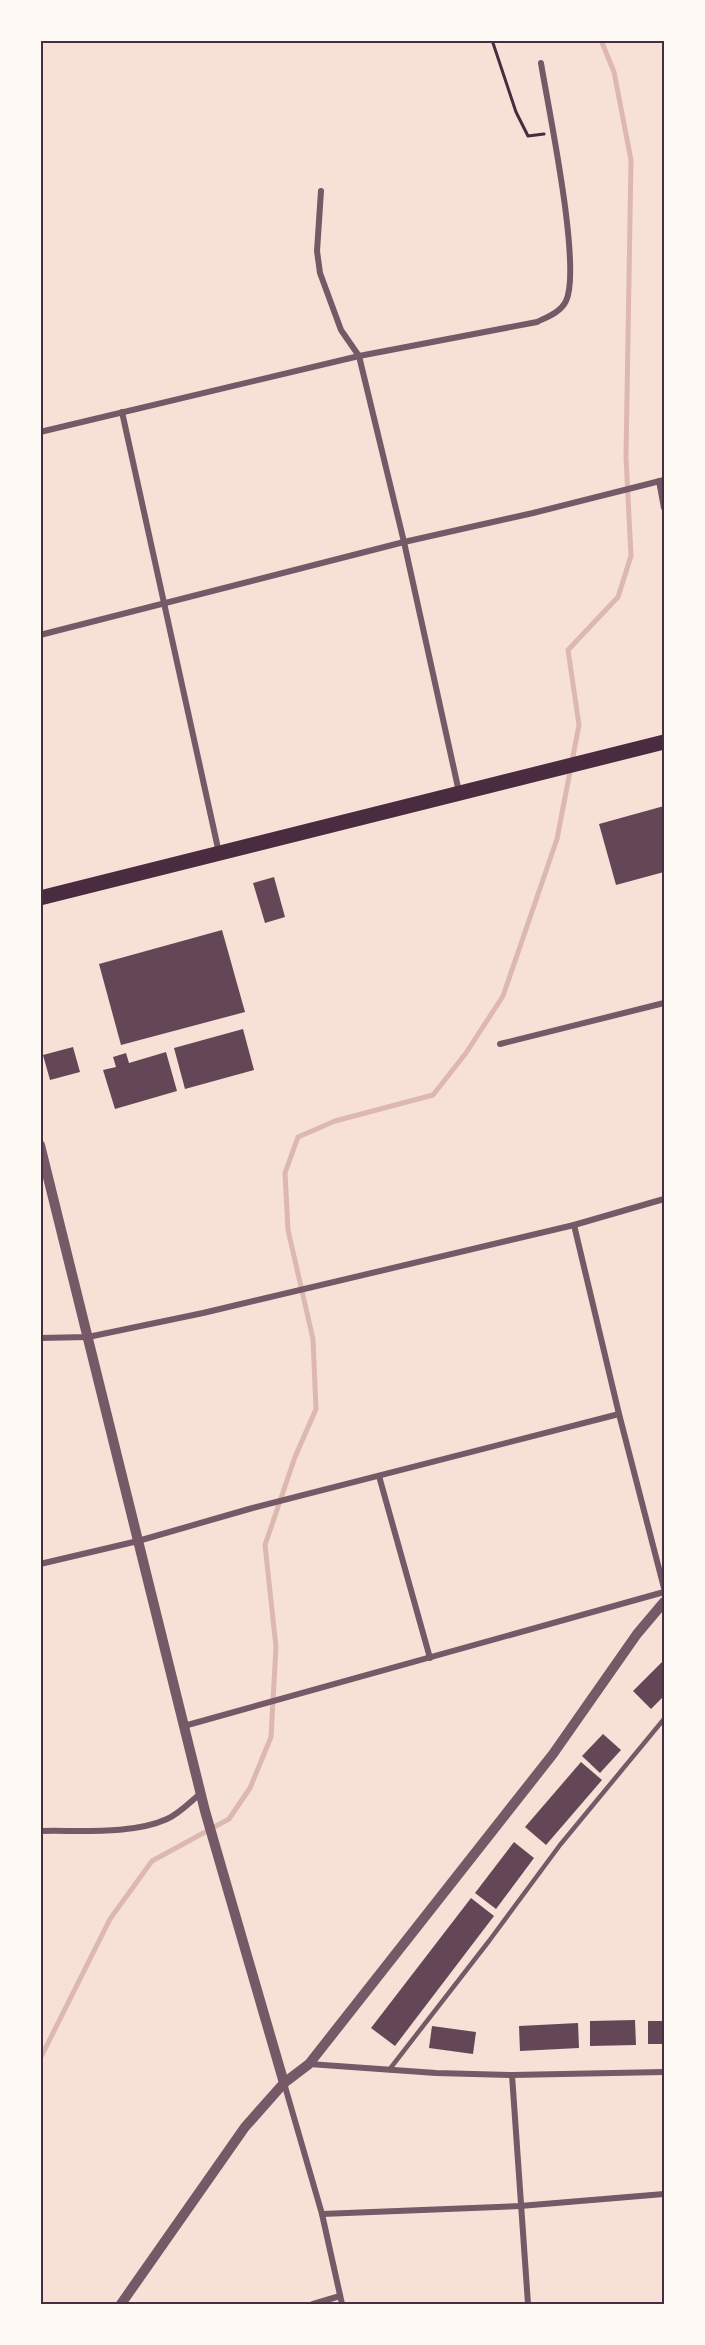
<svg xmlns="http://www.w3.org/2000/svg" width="705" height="2345" font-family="Lato,sans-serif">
<rect width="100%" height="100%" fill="#f7e1d7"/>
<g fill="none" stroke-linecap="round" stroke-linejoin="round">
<path stroke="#dcb8b0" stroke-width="5" d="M40,2059L110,1919L152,1861L229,1819L250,1788L271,1737L276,1647L265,1545L295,1457L316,1409L313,1339L288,1230L285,1173L298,1137L335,1121L433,1095L466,1053L503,996L557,839L579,725L568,650L618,597L631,556L626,457L631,160L614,72L601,40"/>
</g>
<g fill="#644757">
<path d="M664,806V872L616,885L599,824Z"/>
<path d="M274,877L285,917L265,923L253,883Z"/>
<path d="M222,930L245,1012L121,1045L99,964Z"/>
<path d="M243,1029L254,1070L185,1089L174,1048Z"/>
<path d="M73,1047L80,1072L50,1080L43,1055Z"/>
<path d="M166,1052L177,1091L115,1109L103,1070L116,1067L113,1057L126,1053L129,1063Z"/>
<path d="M664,1660V1696L651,1709L633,1691Z"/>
<path d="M603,1734L621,1750L600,1773L582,1756Z"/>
<path d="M581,1762L602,1780L546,1845L525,1827Z"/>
<path d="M514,1842L534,1858L496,1909L475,1893Z"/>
<path d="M471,1898L494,1916L395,2046L371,2028Z"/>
<path d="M635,2020L636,2045L590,2046V2021Z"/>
<rect x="648" y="2021" width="16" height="23"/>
<path d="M578,2023L579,2048L520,2051L519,2026Z"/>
<path d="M432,2026L476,2032L473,2054L429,2048Z"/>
</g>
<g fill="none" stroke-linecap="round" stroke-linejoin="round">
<path stroke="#4a2c40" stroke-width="3" d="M492,40L516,112L528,136L544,134"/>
<path stroke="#755966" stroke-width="4.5" d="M389,2070L489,1941L560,1845L664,1719"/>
<g stroke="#755966" stroke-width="6">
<path d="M321,191L317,251L320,273L341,330L359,356L404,542L459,792"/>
<path d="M122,412L219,853"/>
<path d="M40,432L359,356L537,322C547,317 561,312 566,301C582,267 548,107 541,63"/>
<path d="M659,481L664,508"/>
<path d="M40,635L404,542L533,513L664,480"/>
<path d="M500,1044L664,1003"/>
<path d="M574,1225L619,1414L664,1588"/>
<path d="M40,1338L88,1337L203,1313L574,1225L664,1199"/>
<path d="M379,1476L430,1658"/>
<path d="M40,1564L138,1541L249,1509L619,1414"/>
<path d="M184,1726L664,1592"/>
<path d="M40,1831C79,1830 132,1835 167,1819C180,1813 190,1802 201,1793"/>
<path d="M309,2064L436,2073L512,2075L664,2072"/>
<path d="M512,2075L528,2304"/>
<path d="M284,2083L322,2214L342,2304"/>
<path d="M322,2214L520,2206L664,2194"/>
<path d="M313,2304L340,2296"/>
</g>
<g stroke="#755966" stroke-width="10">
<path d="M40,1145L205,1811L284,2083"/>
<path d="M121,2304L245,2127L284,2083L309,2064L553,1754L637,1634L664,1602"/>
</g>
<path stroke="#4a2c40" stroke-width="15" d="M40,898L664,742"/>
</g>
<rect width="705" height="2345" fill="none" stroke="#fffaf5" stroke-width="84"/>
<rect x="42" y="42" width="621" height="2261" fill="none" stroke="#4a2c40" stroke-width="2"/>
</svg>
